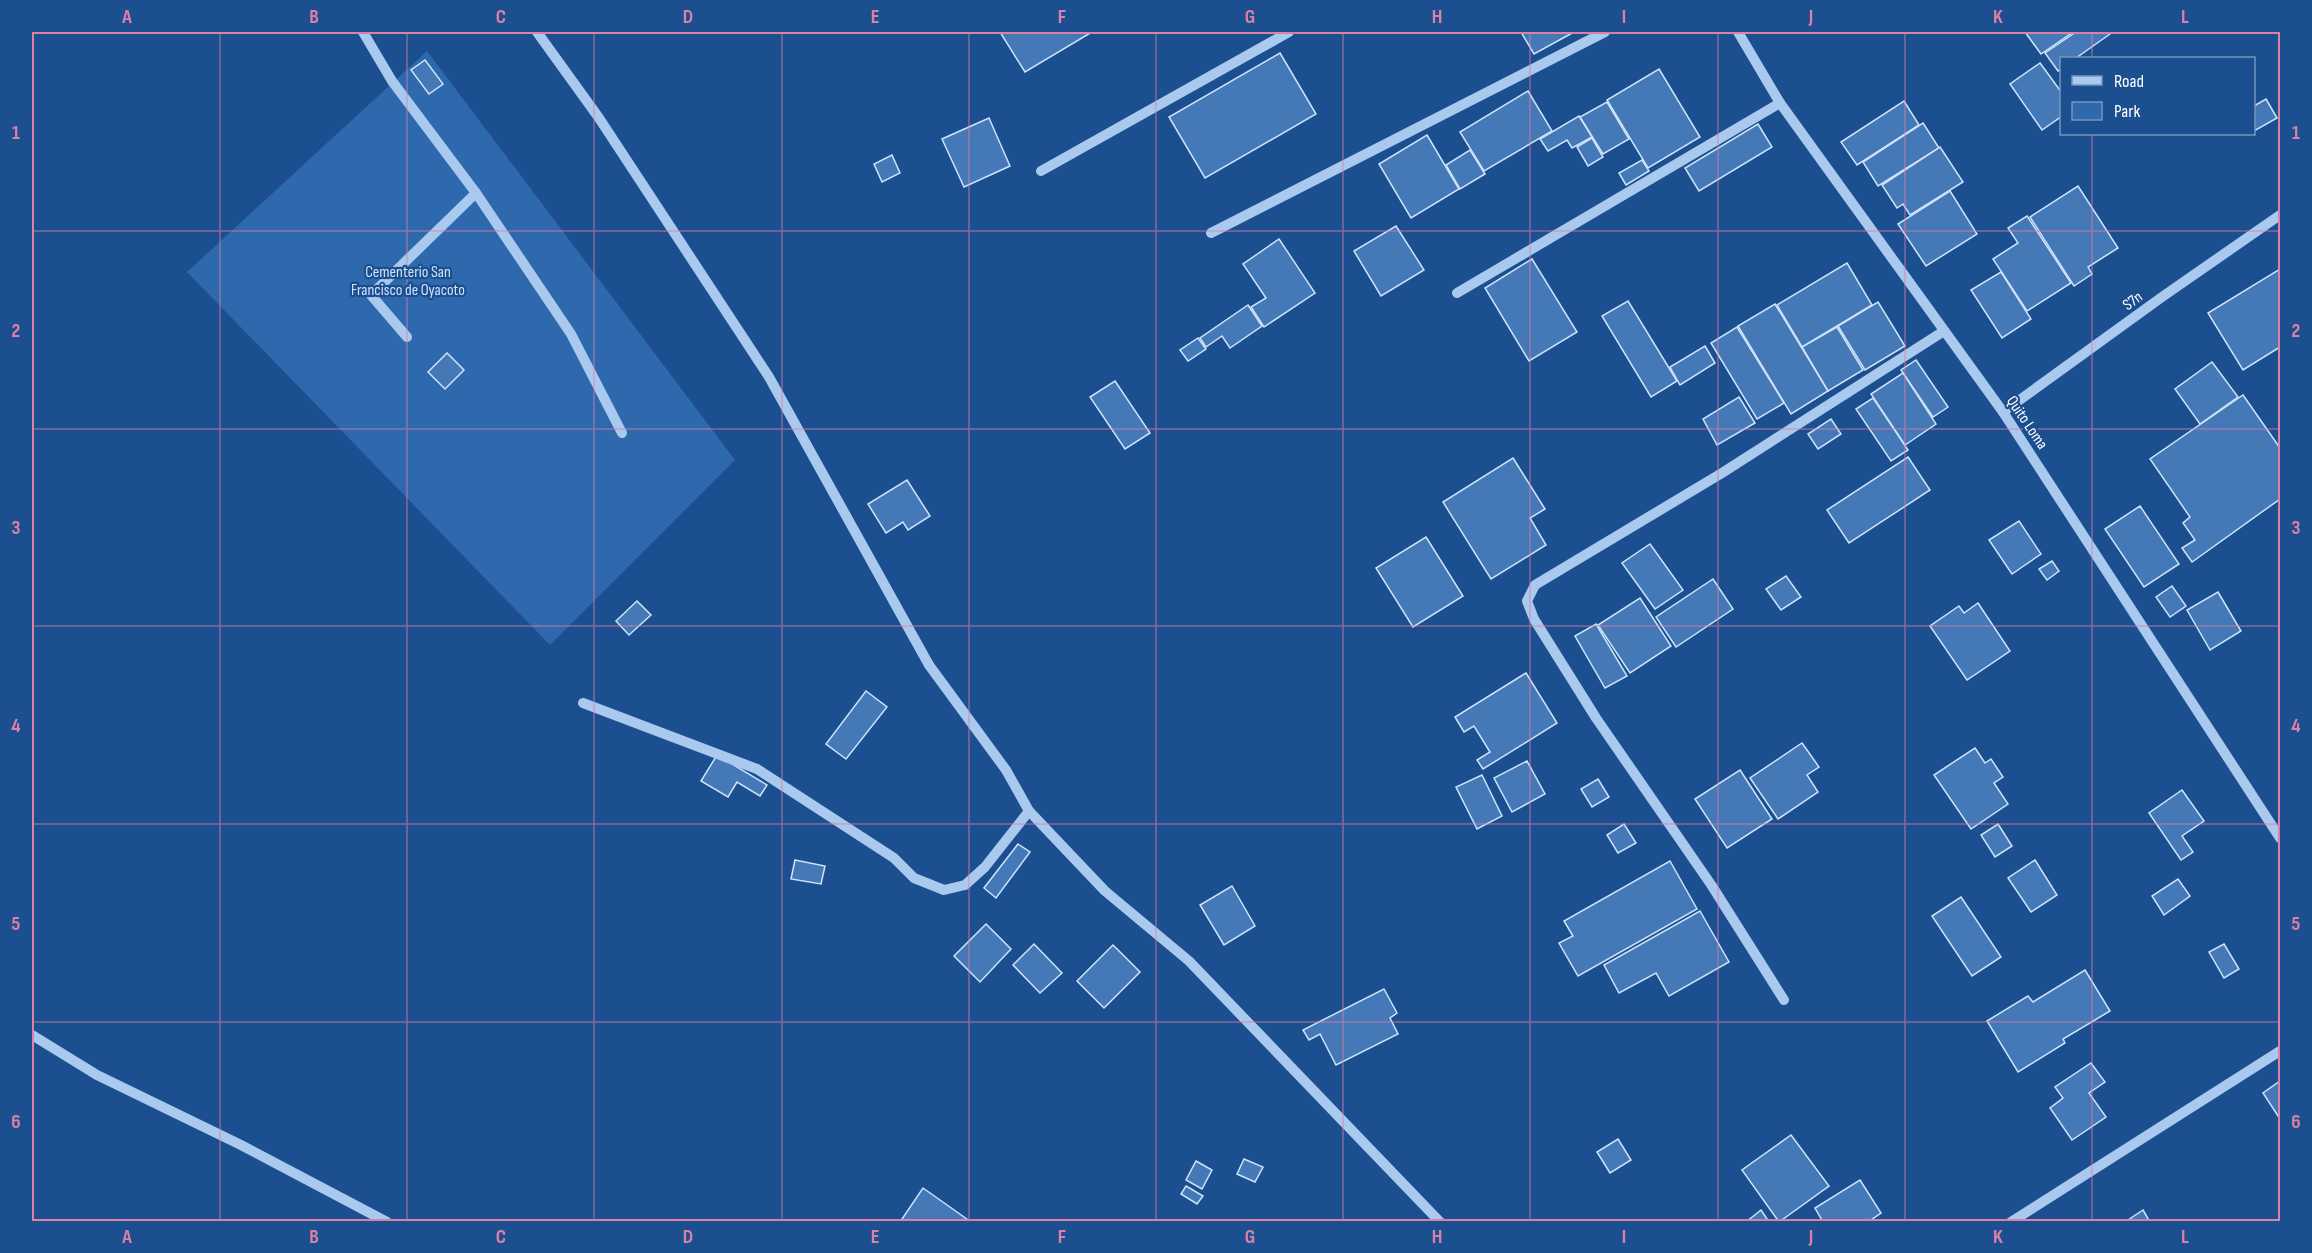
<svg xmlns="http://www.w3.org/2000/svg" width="2312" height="1253" font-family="'Sofia Sans Condensed',sans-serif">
<rect width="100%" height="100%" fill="#1b4f8f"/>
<path fill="#2e69ad" d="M427,51L735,460L550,645L187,272Z"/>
<g fill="#4478b7" stroke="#cfe3fa" stroke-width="1.5">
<path d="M1000,32H1092L1025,72Z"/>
<path d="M1521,32H1574L1534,54Z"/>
<path d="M2025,32H2073L2041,54Z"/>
<path d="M2076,32H2108L2110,34L2076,58H2062V69L2058,71L2045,53Z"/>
<path d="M1280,53L1316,114L1205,178L1169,117Z"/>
<path d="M425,60L443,84L429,94L411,70Z"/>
<path d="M2040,63L2062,93V116L2042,130L2010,84Z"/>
<path d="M1659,69L1700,137L1648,168L1607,100Z"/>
<path d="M1528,91L1552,131L1484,171L1460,132Z"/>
<path d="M2266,99L2277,118L2254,131V106Z"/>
<path d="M1904,101L1919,125L1857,165L1841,142Z"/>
<path d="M1607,102L1629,139L1603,154L1580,117Z"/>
<path d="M1579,116L1592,137L1572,148L1567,140L1548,151L1540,139Z"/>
<path d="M989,118L1010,166L964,187L942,139Z"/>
<path d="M1923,123L1939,148L1878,186L1863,162Z"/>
<path d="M1758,124L1772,147L1699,191L1685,168Z"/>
<path d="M1427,135L1459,189L1411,218L1379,164Z"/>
<path d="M1592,138L1603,157L1588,166L1577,147Z"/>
<path d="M1940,147L1963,182L1910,215L1903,204L1897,208L1882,185Z"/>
<path d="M1470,150L1485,174L1460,189L1446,165Z"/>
<path d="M892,155L900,173L882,182L874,164Z"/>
<path d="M1642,160L1649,171L1626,185L1619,173Z"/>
<path d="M2078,186L2118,248L2088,267L2092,274L2074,286L2030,217Z"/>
<path d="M1950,191L1977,234L1926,266L1898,224Z"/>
<path d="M2027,216L2071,283L2027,311L1993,259L2018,243L2008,228Z"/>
<path d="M1396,226L1424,270L1381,296L1354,251Z"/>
<path d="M1279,239L1315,293L1264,327L1251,307L1266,298L1243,264Z"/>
<path d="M1532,259L1577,332L1529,361L1485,288Z"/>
<path d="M1847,263L1872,305L1802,347L1777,305Z"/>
<path d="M2280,269V347L2243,370L2208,313Z"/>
<path d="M2001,272L2031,319L2002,338L1971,290Z"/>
<path d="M1628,301L1677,381L1651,397L1602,316Z"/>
<path d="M1878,302L1905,346L1865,370L1838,326Z"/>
<path d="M1775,304L1828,391L1791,414L1738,326Z"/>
<path d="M1248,305L1262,326L1230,348L1222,336L1206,347L1200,338Z"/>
<path d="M1737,327L1784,403L1757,419L1711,343Z"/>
<path d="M1837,327L1863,370L1828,391L1802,347Z"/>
<path d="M1198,338L1206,349L1188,361L1180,350Z"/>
<path d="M1705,346L1715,363L1680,385L1670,367Z"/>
<path d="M447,353L464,370L445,389L428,372Z"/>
<path d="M1916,360L1948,407L1933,417L1901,370Z"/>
<path d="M2212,362L2238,397L2200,424L2175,389Z"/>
<path d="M1903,373L1936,424L1905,445L1871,394Z"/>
<path d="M1115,381L1150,433L1125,449L1090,397Z"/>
<path d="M2243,395L2280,448V499L2192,562L2182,548L2195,540L2183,523L2190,517L2150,459Z"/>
<path d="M1739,397L1755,423L1717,445L1703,419Z"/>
<path d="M1873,398L1908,450L1891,461L1856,409Z"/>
<path d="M1831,419L1841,434L1818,449L1808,434Z"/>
<path d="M1908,457L1930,490L1849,543L1827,510Z"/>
<path d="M1513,458L1545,509L1530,518L1546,545L1491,579L1443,502Z"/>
<path d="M907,480L930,516L908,530L903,522L886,533L868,504Z"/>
<path d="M2140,506L2179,564L2144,587L2105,529Z"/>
<path d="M2019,521L2041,554L2012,574L1989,540Z"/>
<path d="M1426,537L1463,596L1413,627L1376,568Z"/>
<path d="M1650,544L1683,590L1655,609L1622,563Z"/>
<path d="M2052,561L2059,571L2047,580L2039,569Z"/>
<path d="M1786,576L1801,597L1781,610L1766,589Z"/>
<path d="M1713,579L1733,609L1676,647L1656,617Z"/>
<path d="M2172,586L2186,606L2170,617L2156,597Z"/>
<path d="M2218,592L2241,631L2210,650L2187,610Z"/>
<path d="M1640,598L1671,646L1630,673L1598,625Z"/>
<path d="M637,601L651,615L629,635L616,621Z"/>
<path d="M1978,603L2010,651L1967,680L1930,626L1959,606L1964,613Z"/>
<path d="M1596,624L1627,676L1605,688L1575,636Z"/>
<path d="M1526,673L1557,723L1483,769L1477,760L1490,752L1474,726L1464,732L1455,717Z"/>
<path d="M866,691L887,707L846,759L826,744Z"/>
<path d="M1802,743L1819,767L1807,775L1818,792L1778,819L1750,778Z"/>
<path d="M1975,748L1985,763L1991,759L2003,777L1994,783L2008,804L1971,829L1934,775Z"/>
<path d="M717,755L767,785L760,796L737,782L728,797L701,781Z"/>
<path d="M1527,761L1545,794L1512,812L1494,778Z"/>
<path d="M1740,770L1772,819L1727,848L1695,799Z"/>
<path d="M1482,775L1502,816L1477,829L1456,787Z"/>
<path d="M1598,779L1609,797L1592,807L1581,789Z"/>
<path d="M2182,790L2204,821L2182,836L2193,852L2181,860L2149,813Z"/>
<path d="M1624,824L1636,843L1618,853L1607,835Z"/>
<path d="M1998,824L2012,846L1995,857L1981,835Z"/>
<path d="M1018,844L1030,852L996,898L984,888Z"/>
<path d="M795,860L825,866L821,884L791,879Z"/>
<path d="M2035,860L2057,895L2031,912L2008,878Z"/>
<path d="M1670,861L1697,909L1578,976L1559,943L1573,936L1564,921Z"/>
<path d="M2178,879L2190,896L2164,915L2152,896Z"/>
<path d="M1232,886L1255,926L1224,945L1200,905Z"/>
<path d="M1961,897L2001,957L1972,976L1932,916Z"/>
<path d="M1700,911L1729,962L1669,996L1656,973L1619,993L1604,965Z"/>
<path d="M986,924L1011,949L980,982L954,956Z"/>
<path d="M1034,944L1062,973L1040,993L1013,965Z"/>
<path d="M2224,944L2239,969L2224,978L2209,952Z"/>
<path d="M1113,945L1140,972L1104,1008L1077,981Z"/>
<path d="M2085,970L2110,1011L2063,1039L2065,1043L2018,1072L1987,1021L2028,996L2033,1002Z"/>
<path d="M1384,989L1397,1013L1390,1018L1398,1034L1336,1065L1320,1034L1309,1040L1303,1030Z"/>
<path d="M2091,1063L2105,1082L2089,1093L2106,1117L2072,1140L2050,1108L2063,1098L2055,1087Z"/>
<path d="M2280,1081V1119L2263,1093Z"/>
<path d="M1791,1135L1829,1186L1779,1222L1742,1170Z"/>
<path d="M1618,1139L1631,1160L1610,1173L1597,1152Z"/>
<path d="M1244,1159L1263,1167L1255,1182L1237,1174Z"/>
<path d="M1196,1161L1212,1170L1202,1189L1186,1180Z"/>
<path d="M1860,1180L1881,1213L1868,1222H1823L1815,1208Z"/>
<path d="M1186,1186L1203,1196L1197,1204L1181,1194Z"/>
<path d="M923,1188L971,1222H900Z"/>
<path d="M1761,1210L1769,1222H1746Z"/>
<path d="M2143,1210L2150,1222H2125Z"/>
</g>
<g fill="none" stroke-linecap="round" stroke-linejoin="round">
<g stroke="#a9c9ee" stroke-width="10">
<path d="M363,32L392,81L476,193L571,334L622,433"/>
<path d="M537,32L599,118L769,377L929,665L1006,770L1029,811L1105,891L1189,961L1440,1222"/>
<path d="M1738,32L1780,103L2003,412L2280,838"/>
<path d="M1041,171L1289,32"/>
<path d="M1211,233L1605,32"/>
<path d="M1457,293L1780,103"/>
<path d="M407,337L371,295L476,193"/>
<path d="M2003,412L2162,297L2280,215"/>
<path d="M583,703L757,769L894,858L914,878L944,890L965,885L985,867L1029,811"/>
<path d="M1784,1000L1712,886L1596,718L1534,619L1527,601L1535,585L1722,473L1944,331"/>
<path d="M32,1035L97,1075L241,1145L387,1222"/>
<path d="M2011,1222L2280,1051"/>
</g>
</g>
<path fill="none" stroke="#dd80a5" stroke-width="1.5" stroke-opacity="0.55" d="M220,32V1222M407,32V1222M594,32V1222M782,32V1222M969,32V1222M1156,32V1222M1343,32V1222M1530,32V1222M1718,32V1222M1905,32V1222M2092,32V58M2092,134V1222M32,231H2280M32,429H2280M32,626H2280M32,824H2280M32,1022H2280"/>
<g text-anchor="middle" stroke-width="4.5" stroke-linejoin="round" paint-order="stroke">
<g font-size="16" fill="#cfe3fa" stroke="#1b4f8f">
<text x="408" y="277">Cementerio San<tspan x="408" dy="18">Francisco de Oyacoto</tspan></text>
</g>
<g font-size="16" fill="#fff" stroke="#1b4f8f">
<text transform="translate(2132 300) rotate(-36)" y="6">S7n</text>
<text transform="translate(2028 422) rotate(56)" y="6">Quito Loma</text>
</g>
</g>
<rect width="2312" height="1253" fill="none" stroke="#1b4f8f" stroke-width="66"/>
<rect x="2060" y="57" width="195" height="78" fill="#1b4f8f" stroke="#7695bc" stroke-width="1.5"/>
<rect x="2072" y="76" width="30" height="9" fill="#a9c9ee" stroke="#7695bc" stroke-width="1.5"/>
<text x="2114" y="87" font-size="18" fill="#ffffff">Road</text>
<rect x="2072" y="102" width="30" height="18" fill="#2e69ad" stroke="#7695bc" stroke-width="1.5"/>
<text x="2114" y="117" font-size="18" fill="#ffffff">Park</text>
<rect x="33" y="33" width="2246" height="1187" fill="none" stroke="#dd80a5" stroke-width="2"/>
<g font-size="20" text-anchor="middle" font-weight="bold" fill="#dd80a5">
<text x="127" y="23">A</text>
<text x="314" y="23">B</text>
<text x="501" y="23">C</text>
<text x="688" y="23">D</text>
<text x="875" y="23">E</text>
<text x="1062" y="23">F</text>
<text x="1250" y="23">G</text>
<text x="1437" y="23">H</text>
<text x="1624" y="23">I</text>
<text x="1811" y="23">J</text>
<text x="1998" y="23">K</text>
<text x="2185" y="23">L</text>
<text x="16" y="139">1</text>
<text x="2296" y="139">1</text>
<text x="16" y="337">2</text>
<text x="2296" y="337">2</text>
<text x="16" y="534">3</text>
<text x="2296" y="534">3</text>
<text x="16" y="732">4</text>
<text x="2296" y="732">4</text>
<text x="16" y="930">5</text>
<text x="2296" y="930">5</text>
<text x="16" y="1128">6</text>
<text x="2296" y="1128">6</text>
<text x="127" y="1243">A</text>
<text x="314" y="1243">B</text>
<text x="501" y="1243">C</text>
<text x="688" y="1243">D</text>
<text x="875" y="1243">E</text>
<text x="1062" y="1243">F</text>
<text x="1250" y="1243">G</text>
<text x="1437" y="1243">H</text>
<text x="1624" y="1243">I</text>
<text x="1811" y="1243">J</text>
<text x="1998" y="1243">K</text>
<text x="2185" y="1243">L</text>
</g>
</svg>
